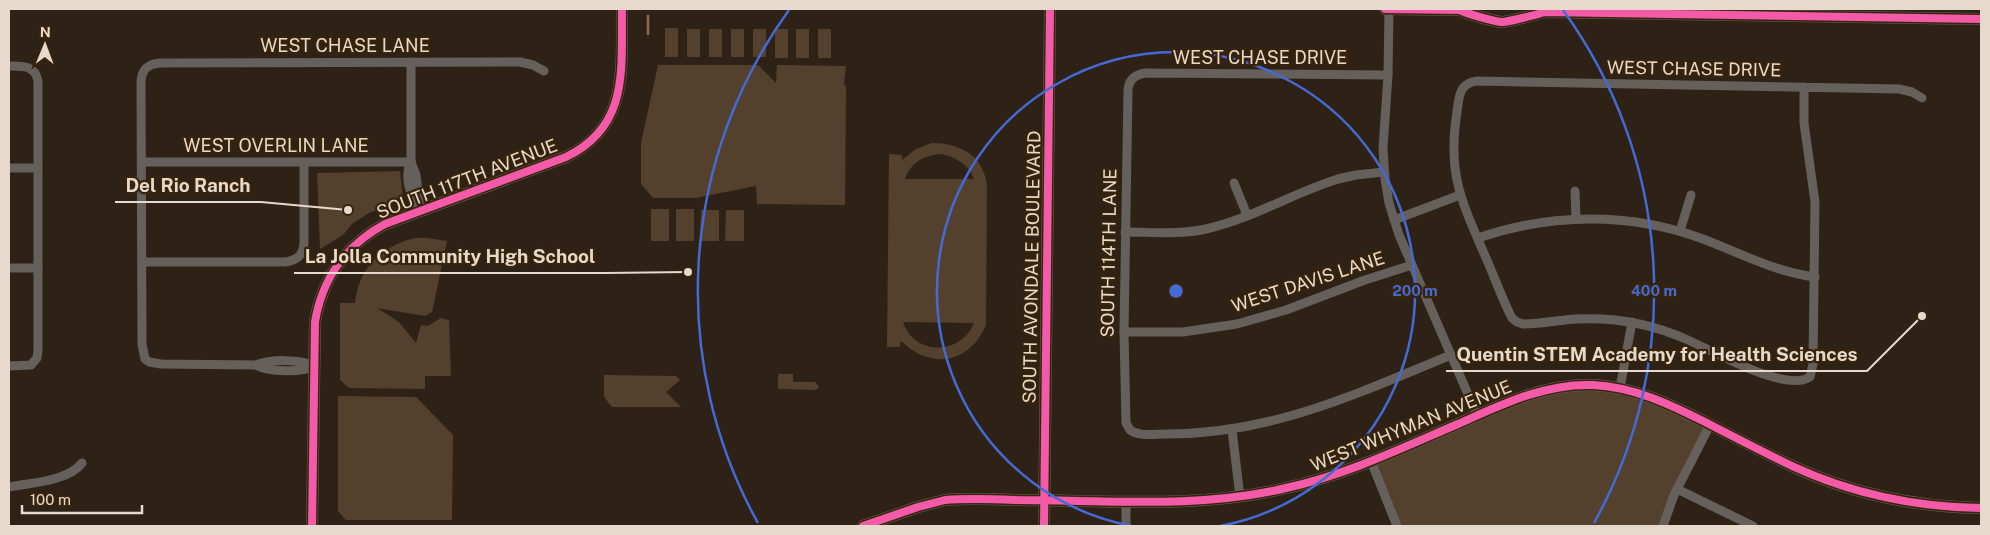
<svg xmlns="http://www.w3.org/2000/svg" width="1990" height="535" font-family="'Public Sans',sans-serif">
<rect width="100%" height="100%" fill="#2e2216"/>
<g fill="#54412d" fill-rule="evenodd">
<rect x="665" y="28" width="13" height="29"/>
<rect x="687" y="29" width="13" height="28"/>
<rect x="709" y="29" width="13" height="28"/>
<rect x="731" y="29" width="13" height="28"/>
<rect x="753" y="29" width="13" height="28"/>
<rect x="775" y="29" width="13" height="29"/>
<rect x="796" y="29" width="13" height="29"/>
<rect x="818" y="29" width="13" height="29"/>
<path d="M658,65H758L776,83L777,65L846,66L844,84L846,87L845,205L757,204L756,186L695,198H653L641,184V143Z"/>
<path d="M932,143C960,143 983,155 987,185L986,325C969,364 931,370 901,341L900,347H887L889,154L902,155V160L916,149ZM942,154C957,158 968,164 974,179H905C911,162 925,155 942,154ZM903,322L974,323C961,355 915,357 903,322Z"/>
<path d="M400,171L403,199L369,213L353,223L343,235L320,249L317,173Z"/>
<rect x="651" y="209" width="18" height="32"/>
<rect x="676" y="209" width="18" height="32"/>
<path d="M701,210H719V241H700Z"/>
<path d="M726,210H744V241H725Z"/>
<path d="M416,238H427L447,241L432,312L425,316L377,308L399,322L416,343L421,325L428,326L441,318L449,320L451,376H425V389L349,388L340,380V303H355C358,268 383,245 416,238Z"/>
<path d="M778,374H793V382H815L819,387L816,390L778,389Z"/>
<path d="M604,375L676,376L680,380L666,392L681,407H612L604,397Z"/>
<path d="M1607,386L1710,425L1663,526H1397L1371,461L1525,396Z"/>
<path d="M338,396L416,397L453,435L452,520H346L338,511Z"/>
</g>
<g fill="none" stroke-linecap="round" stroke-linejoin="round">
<path stroke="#896b4e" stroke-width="2.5" d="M648,16V34"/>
<g stroke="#65605b" stroke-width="9">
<path d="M1389,9L1388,75L1383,148L1385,179L1389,203L1399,235L1477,415"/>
<path d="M411,62V162C403,179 411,196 420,210"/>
<path d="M9,66C22,66 35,65 38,81V350L37,358L31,365L9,366"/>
<path d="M1388,75L1145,73C1135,75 1129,79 1128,90L1124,332L1126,423L1130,430C1140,437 1155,434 1167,434C1272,434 1356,394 1451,355"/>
<path d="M1804,87V123L1815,202L1813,364L1810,377C1785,393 1713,351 1688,340C1653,324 1615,317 1576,319C1559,320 1541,324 1523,324L1517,322L1512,318C1502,299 1495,278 1486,258C1462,202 1447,175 1457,112C1459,97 1459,83 1477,81L1899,89L1912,92L1922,98"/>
<path d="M142,162H411"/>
<path d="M411,162L416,175L420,210"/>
<path d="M9,168H38"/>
<path d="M1234,183L1247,215"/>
<path d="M1575,191L1576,219"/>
<path d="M1394,220L1460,195"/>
<path d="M1680,231L1691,195"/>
<path d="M1125,232C1152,232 1179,235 1206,229C1251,219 1293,193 1338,179L1356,175L1384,172"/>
<path d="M1478,238C1551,213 1630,212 1703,239C1740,253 1775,272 1815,277"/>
<path d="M142,262H285C297,260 303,256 304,243V162"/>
<path d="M9,268H38"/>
<path d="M1124,332H1183L1237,324L1286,310L1365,280L1412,265"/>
<path d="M256,365C268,372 302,373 314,366"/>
<path d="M314,366C301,359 270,359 256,365L161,364L149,362L145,359L142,344L141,81C142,69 148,64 160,63L520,62L533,65L544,71"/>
<path d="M1620,388L1632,322"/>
<path d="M1232,430L1240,497"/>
<path d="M1371,461L1397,526"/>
<path d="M9,487C30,483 69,481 82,463"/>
<path d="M1677,489L1753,526"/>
<path d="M1126,526V501"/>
<path d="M1663,526L1674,495L1710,425"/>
</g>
<g stroke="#69625b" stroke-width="12">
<path d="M1385,9L1460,10C1464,13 1496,22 1502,22C1507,22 1540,14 1544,12L1981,19"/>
<path d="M312,526L315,322C322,279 346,245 385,224L566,157C630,126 621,69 622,9"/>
<path d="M863,526L918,507L945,500C969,498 992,499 1016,500C1105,500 1198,509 1286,488C1346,475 1402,448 1458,424C1501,405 1545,383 1593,385C1634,387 1669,404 1705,422C1734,437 1763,452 1792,466C1852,494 1916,507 1981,508"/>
<path d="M1044,526L1050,9"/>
</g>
<g stroke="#38230b" stroke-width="11">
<g id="cycleway">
<path d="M1385,9L1460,10C1464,13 1496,22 1502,22C1507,22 1540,14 1544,12L1981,19"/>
<path d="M312,526L315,322C322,279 346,245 385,224L566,157C630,126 621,69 622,9"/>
<path d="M863,526L918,507L945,500C969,498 992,499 1016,500C1105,500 1198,509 1286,488C1346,475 1402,448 1458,424C1501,405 1545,383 1593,385C1634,387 1669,404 1705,422C1734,437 1763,452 1792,466C1852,494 1916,507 1981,508"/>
<path d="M1044,526L1050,9"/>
</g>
</g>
<use href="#cycleway" stroke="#f35aa7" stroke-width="8"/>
</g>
<g fill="none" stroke="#456ad5" stroke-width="2.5">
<path d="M1132 526A239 239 0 1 1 1220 526"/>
<path d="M758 523A478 478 0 0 1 789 10M1563 10A478 478 0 0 1 1594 523"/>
</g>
<g text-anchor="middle" stroke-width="4.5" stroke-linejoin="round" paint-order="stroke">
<g font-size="18" fill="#e7d9cb" stroke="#38230b">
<text x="345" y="52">WEST CHASE LANE</text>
<text x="1260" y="64">WEST CHASE DRIVE</text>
<text transform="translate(1694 69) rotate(1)" y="6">WEST CHASE DRIVE</text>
<text x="276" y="152">WEST OVERLIN LANE</text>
<text transform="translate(467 179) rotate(-21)" y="6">SOUTH 117TH AVENUE</text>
<text transform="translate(1109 253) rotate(-89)" y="6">SOUTH 114TH LANE</text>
<text transform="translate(1032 267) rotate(-89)" y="6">SOUTH AVONDALE BOULEVARD</text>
<text transform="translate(1308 282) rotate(-18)" y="6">WEST DAVIS LANE</text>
<text transform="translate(1411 426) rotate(-22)" y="6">WEST WHYMAN AVENUE</text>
</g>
</g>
<circle cx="1176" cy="291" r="8" fill="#456ad5" stroke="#38230b" stroke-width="2.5"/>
<g font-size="15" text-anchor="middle" font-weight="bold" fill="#456ad5" stroke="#38230b" stroke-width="4.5" stroke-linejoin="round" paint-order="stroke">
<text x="1415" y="296">200 m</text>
<text x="1654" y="296">400 m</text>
</g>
<path fill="none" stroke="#e7d9cb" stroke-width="2" d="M348 210L261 202H115M688 272L605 273H294M1922 316L1867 371H1446"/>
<g fill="#e7d9cb" stroke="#38230b" stroke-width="2">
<circle cx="348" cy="210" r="5"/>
<circle cx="688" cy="272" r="5"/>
<circle cx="1922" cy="316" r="5"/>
</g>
<g font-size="19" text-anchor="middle" font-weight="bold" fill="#e7d9cb" stroke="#38230b" stroke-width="4.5" stroke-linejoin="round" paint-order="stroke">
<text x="188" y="192">Del Rio Ranch</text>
<text x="450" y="263">La Jolla Community High School</text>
<text x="1657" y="361">Quentin STEM Academy for Health Sciences</text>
</g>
<rect width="1990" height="535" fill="none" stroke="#e7d9cb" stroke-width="20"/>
<g transform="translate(45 45) rotate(1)" stroke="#38230b" stroke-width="4" paint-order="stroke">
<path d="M0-4L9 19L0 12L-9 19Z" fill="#e7d9cb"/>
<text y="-8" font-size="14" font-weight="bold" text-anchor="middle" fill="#e7d9cb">N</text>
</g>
<path d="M22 505v8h120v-8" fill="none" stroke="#e7d9cb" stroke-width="2.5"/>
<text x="30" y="505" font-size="15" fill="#e7d9cb" stroke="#38230b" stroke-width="4" paint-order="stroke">100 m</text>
</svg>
